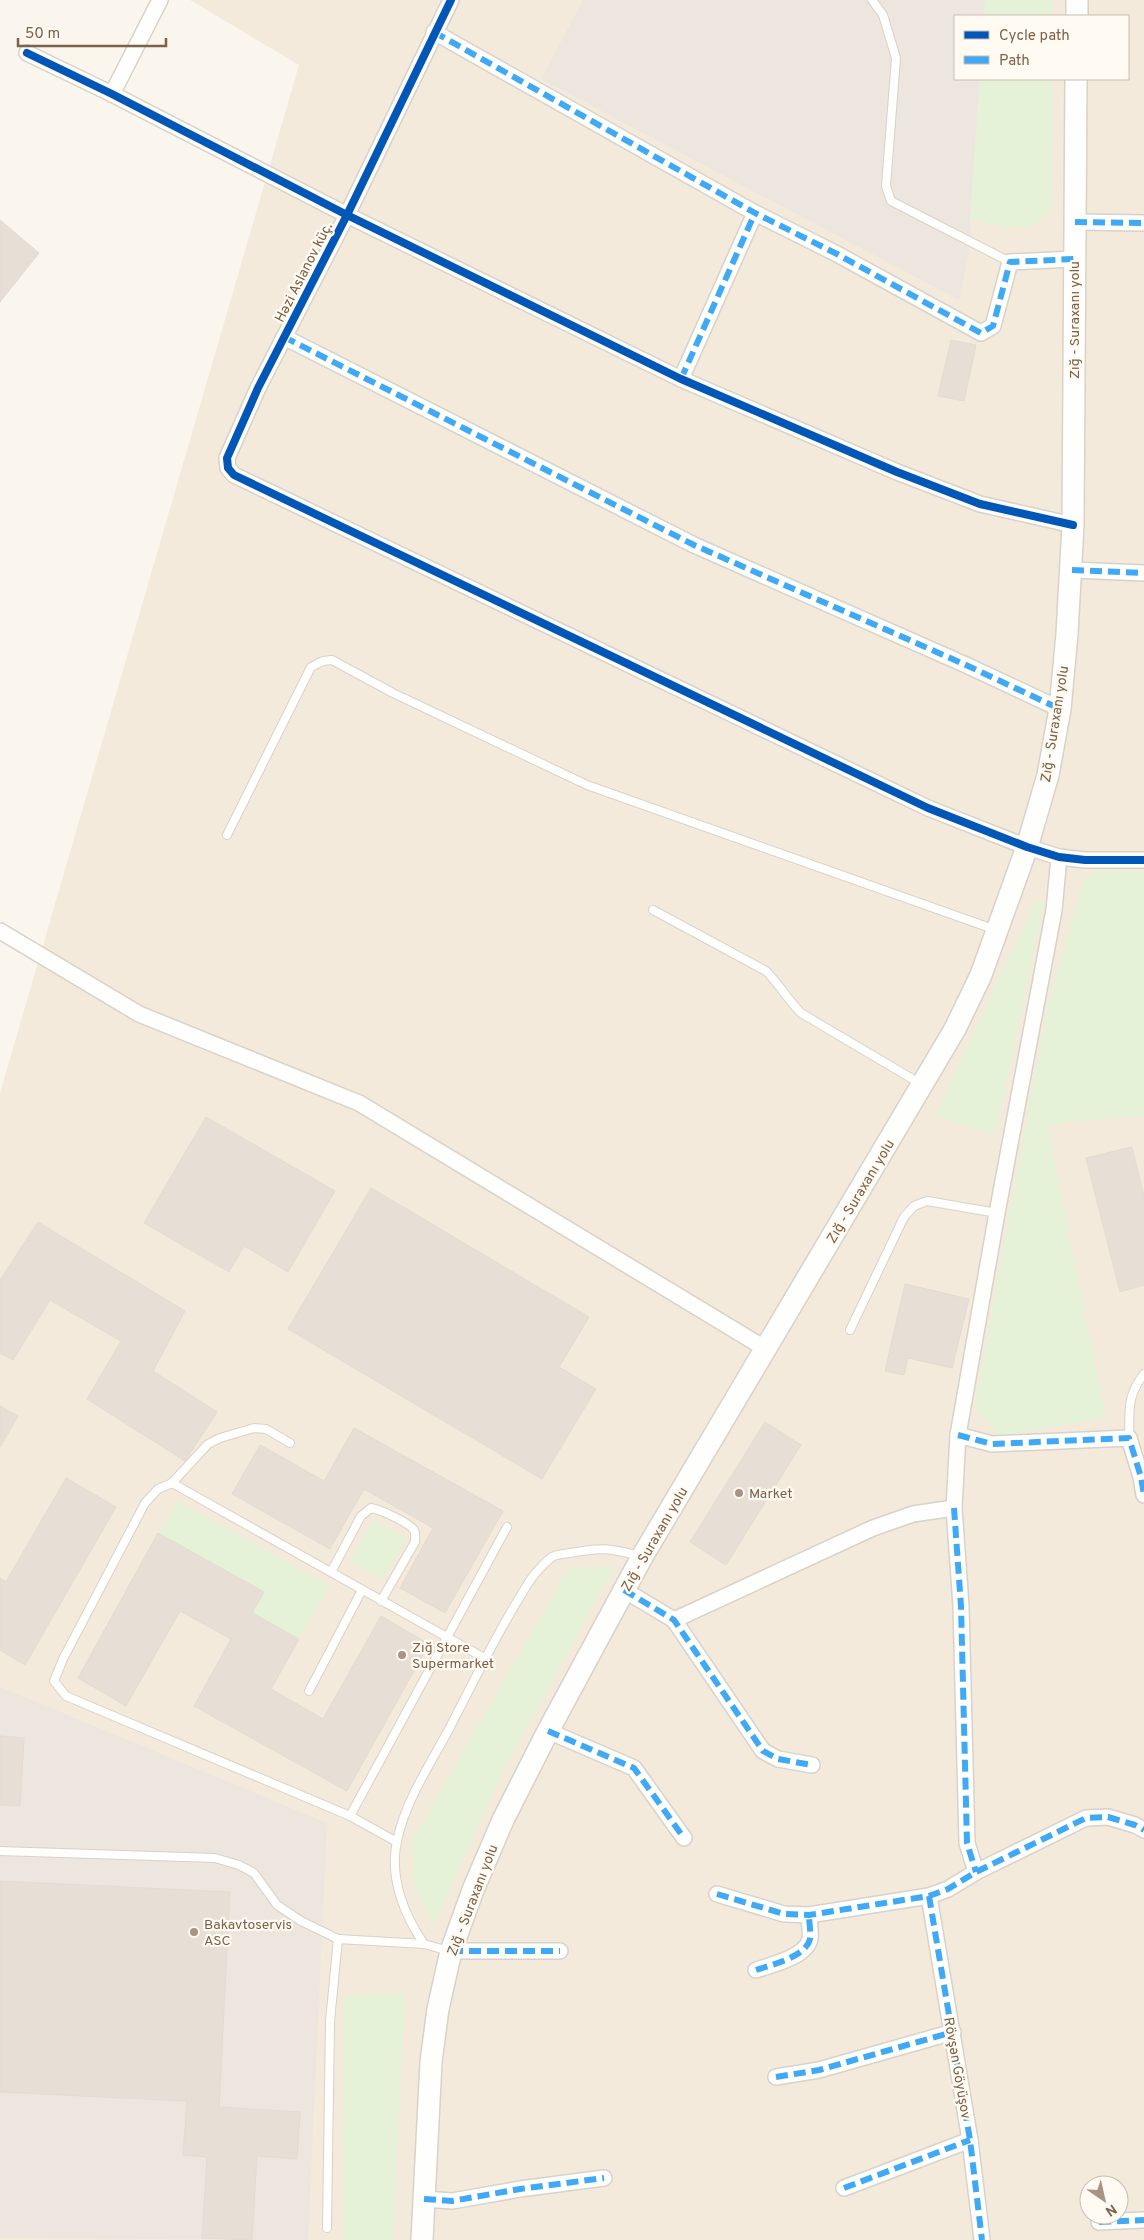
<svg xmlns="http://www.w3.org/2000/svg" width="1144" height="2240" font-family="Overpass,sans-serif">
<rect width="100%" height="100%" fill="#faf6ee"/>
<path fill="#f3eadc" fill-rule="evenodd" d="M190,0H1144V2240H0V1093L299,65ZM955,16H1128V79H955ZM1089,2185H1119V2215H1089Z"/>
<g fill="#ede6df">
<path d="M583,0H985L984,16H955V79H980L970,218L971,243L959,300L541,79Z"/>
<path d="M0,1687L327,1823L308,2240L0,2238Z"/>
</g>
<g fill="#e5f2d8">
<path d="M985,0H1053V16H984Z"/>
<path d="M980,79H1053L1052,205C1034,241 1002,226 970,218Z"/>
<path d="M1096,870L1144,871V1116L1067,1122L1047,1127L1106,1417L999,1437L974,1407L1048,1005L1083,882Z"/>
<path d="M1035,901H1044L996,1134L935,1116Z"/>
<path d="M177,1501L330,1586L299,1639L252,1613L159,1533Z"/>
<path d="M374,1519L406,1538L383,1579L350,1560Z"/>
<path d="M615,1566L502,1773L434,1924L414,1887L411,1841L569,1568Z"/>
<path d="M405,1993L393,2240H342L344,1996Z"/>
</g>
<g fill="#e7dfd5" stroke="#e4dad0">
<path d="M0,220L39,253L0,302Z"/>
<path d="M951,340L976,345L964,401L938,396Z"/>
<path d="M206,1117L335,1191L288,1272L244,1246L229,1272L144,1223Z"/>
<path d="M1132,1147L1144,1196V1285L1120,1292L1086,1158Z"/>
<path d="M371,1188L589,1317L559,1367L596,1389L542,1479L288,1329Z"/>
<path d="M38,1222L185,1311L153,1371L217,1412L185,1461L87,1399L121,1341L50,1300L13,1360L0,1353V1280Z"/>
<path d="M905,1284L969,1299L952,1368L908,1358L904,1375L885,1371Z"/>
<path d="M0,1406L18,1416L0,1447Z"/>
<path d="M765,1422L801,1445L726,1565L690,1542Z"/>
<path d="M354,1428L503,1511L445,1613L400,1588L433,1528L364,1489L330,1549L232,1494L260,1445L324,1481Z"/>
<path d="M66,1478L116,1507L25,1665L0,1650V1578L6,1582Z"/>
<path d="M158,1533L264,1592L252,1613L299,1639L271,1689L323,1719L381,1616L429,1644L347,1791L194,1706L231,1639L180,1611L126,1706L78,1678Z"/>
<path d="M0,1736L24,1738L20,1806L0,1805Z"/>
<path d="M0,1881L230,1892L219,2107L300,2112L297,2159L257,2156L252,2240L202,2238L207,2157L183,2155L187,2101L0,2092Z"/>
</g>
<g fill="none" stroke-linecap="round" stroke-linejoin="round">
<g stroke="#d8d2c9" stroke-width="10">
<g id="lane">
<path d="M872,0L883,15L896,58L886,186L891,201L1010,262"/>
<path d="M227,835L311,667L323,661L332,660L393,693L587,785L996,930"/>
<path d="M653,910L766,971C779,984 788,1000 801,1013L921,1084"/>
<path d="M850,1330L904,1217L914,1206L927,1201L997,1213"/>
<path d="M1129,1438C1130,1411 1126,1397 1144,1374"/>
<path d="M290,1443L266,1429L254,1428L220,1438L208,1444L172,1483L158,1489L145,1503L63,1659L54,1681L66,1696L350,1816"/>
<path d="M172,1483L486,1659"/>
<path d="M331,1572L361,1516L371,1508C379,1509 410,1523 414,1530C416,1534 415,1538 415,1542L381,1601"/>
<path d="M309,1691L362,1590"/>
<path d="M397,1842L350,1816L507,1527"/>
<path d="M0,1851L215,1858L239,1865L254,1873L277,1905L301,1921L338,1939"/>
<path d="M424,1944C404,1915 389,1877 397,1841C405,1802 429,1766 448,1731C474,1681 500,1627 531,1579C537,1571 544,1563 552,1557C557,1554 564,1554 570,1553C602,1547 609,1548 640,1556"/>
<path d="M327,2228L330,2021L338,1939L424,1944L449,1951"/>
</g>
</g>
<g stroke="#d8d2c9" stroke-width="18">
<g id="street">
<path d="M451,0L347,215L258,388L227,458L228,468L234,475L928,808L1027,847L1059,857L1085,860H1144"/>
<path d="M434,32L755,213L837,254L981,333L993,326L1010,262L1074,259"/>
<path d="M27,53L112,94L347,215L681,379L897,472L980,504L1073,525"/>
<path d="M112,94L160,0"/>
<path d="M1075,222L1144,223"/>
<path d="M284,337L694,545L966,665L1060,709"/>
<path d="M681,379L755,213"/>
<path d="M1072,570L1144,573"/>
<path d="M0,931L139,1014L359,1103L766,1349"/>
<path d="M958,1435L992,1444L1129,1438L1141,1477L1144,1495"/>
<path d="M624,1590L674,1620L763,1751L778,1759L812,1765"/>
<path d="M674,1620L873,1528L913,1514L954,1508"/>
<path d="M548,1731L634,1768L684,1838"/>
<path d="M976,1872L967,1843L961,1606L954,1508L958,1435L997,1213L1054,910L1059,857"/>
<path d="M717,1894L784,1914L809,1915L929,1896L948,1889L976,1872L1086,1818L1108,1817L1135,1825L1144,1830"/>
<path d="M929,1896L970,2140L982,2240"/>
<path d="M451,1951H560"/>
<path d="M756,1970C771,1965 806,1957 810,1939C811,1932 809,1922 809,1915"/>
<path d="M776,2077L819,2070L953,2032"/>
<path d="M844,2188L970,2140"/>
<path d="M424,2199L452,2201L520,2189L604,2178"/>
<path d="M1099,2222L1144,2220"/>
</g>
</g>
<g stroke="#d8d2c9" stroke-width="24">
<g id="secondary">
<path d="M1077,16V0"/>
<path d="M422,2240L431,2062L438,2009L451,1951L473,1890L503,1820L548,1731L642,1557L955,1029L981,975L1027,847L1048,775L1060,709L1067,634L1073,525L1076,79"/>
</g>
</g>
<use href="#lane" stroke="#fefefc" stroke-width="8"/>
<use href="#street" stroke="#fefefc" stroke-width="15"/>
<use href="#secondary" stroke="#fefefc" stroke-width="21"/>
<g stroke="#3fa9f5" stroke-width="6" stroke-dasharray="12 6" stroke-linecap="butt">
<path d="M434,32L755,213L837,254L981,333L993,326L1010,262L1074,259"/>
<path d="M1075,222L1144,223"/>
<path d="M284,337L694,545L966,665L1060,709"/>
<path d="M681,379L755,213"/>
<path d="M1072,570L1144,573"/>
<path d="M958,1435L992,1444L1129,1438L1141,1477L1144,1495"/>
<path d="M954,1508L961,1606L967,1843L976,1872"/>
<path d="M624,1590L674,1620L763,1751L778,1759L812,1765"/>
<path d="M548,1731L634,1768L684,1838"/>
<path d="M717,1894L784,1914L809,1915L929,1896L948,1889L976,1872L1086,1818L1108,1817L1135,1825L1144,1830"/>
<path d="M929,1896L970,2140L982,2240"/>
<path d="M451,1951H560"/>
<path d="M756,1970C771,1965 806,1957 810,1939C811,1932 809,1922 809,1915"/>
<path d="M776,2077L819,2070L953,2032"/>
<path d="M844,2188L970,2140"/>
<path d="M424,2199L452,2201L520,2189L604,2178"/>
<path d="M1099,2222L1144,2220"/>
</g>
<g stroke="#fffbf2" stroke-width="11">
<g id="cycleway">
<path d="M451,0L347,215L258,388L227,458L228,468L234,475L928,808L1027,847L1059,857L1085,860H1144"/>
<path d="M27,53L112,94L347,215L681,379L897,472L980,504L1073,525"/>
</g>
</g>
<use href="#cycleway" stroke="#0057b8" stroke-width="8"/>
</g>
<g fill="#a99483" stroke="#fffbf2" stroke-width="2">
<circle cx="739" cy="1493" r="5"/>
<circle cx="402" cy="1655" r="5"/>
<circle cx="194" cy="1932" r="5"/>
</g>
<g text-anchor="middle" stroke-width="4.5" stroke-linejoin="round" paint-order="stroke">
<g font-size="14" fill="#7d604a" stroke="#fffbf2">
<text transform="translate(303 272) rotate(-63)" y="5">Həzi Aslanov küç.</text>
<text transform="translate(1074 320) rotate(-90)" y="5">Zığ - Suraxanı yolu</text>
<text transform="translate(1054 724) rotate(-81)" y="5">Zığ - Suraxanı yolu</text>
<text transform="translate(860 1191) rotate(-59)" y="5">Zığ - Suraxanı yolu</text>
<text transform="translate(654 1539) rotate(-60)" y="5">Zığ - Suraxanı yolu</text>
<text transform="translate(472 1900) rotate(-69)" y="5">Zığ - Suraxanı yolu</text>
<text transform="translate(958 2068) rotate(80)" y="5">Rövşən Göyüşov</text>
</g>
<g font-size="14" fill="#7d604a" stroke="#fffbf2" text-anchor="start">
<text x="749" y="1498">Market</text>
<text x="412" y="1652">Zığ Store<tspan x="412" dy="16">Supermarket</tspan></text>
<text x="204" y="1929">Bakavtoservis<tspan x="204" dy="16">ASC</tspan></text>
</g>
</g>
<rect x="954" y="15" width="175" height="65" fill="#fffbf2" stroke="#cbbdaf"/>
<rect x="964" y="31" width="25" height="8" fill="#0057b8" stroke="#cbbdaf"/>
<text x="999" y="40" font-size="15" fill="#7d604a">Cycle path</text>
<rect x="964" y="56" width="25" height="8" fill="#3fa9f5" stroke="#cbbdaf"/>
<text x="999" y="65" font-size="15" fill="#7d604a">Path</text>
<g transform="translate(1104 2200) rotate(146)"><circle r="24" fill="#fffbf2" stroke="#cbbdaf"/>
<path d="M0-4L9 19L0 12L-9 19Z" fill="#a99483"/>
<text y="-8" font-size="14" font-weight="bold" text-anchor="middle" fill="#7d604a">N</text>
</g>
<path d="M18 38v8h148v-8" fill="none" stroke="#7d604a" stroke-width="2.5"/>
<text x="25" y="38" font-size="15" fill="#7d604a" stroke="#fffbf2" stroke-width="4" paint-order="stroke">50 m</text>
</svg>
